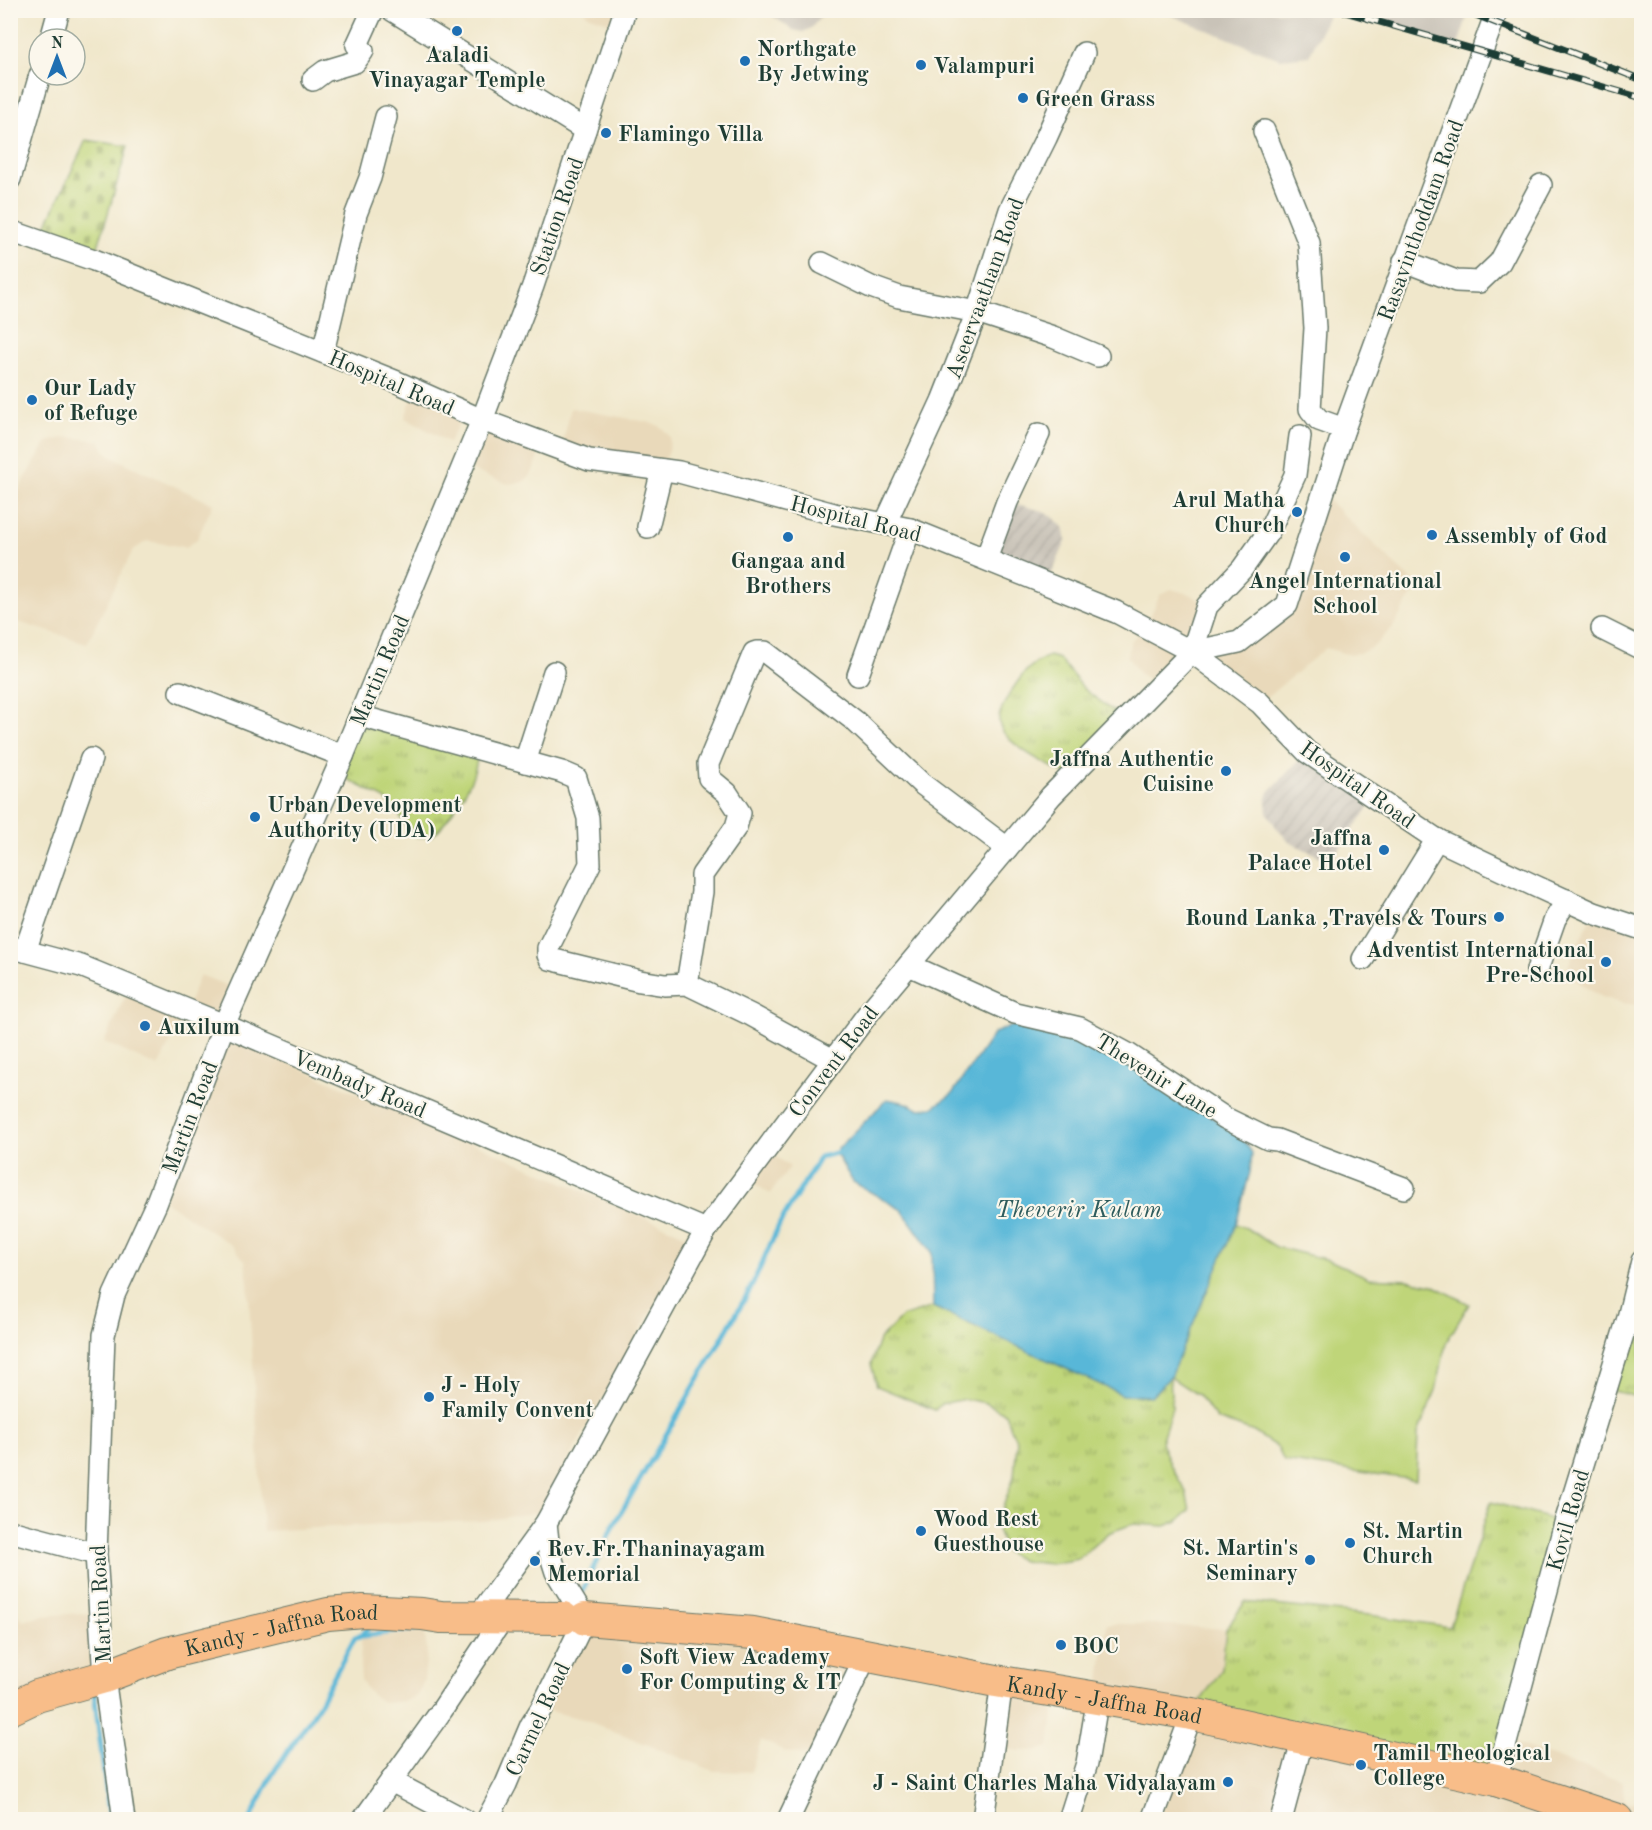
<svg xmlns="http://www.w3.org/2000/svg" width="1652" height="1830" font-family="'Old Standard TT',serif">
<defs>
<pattern id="industrial-furrows" width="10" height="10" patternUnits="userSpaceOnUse" patternTransform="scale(1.5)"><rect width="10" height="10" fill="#c9c3b8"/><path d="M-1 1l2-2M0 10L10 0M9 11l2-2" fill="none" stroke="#aca89f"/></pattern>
<pattern id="grass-tufts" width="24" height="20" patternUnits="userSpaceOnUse" patternTransform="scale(1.5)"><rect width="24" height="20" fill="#bfd579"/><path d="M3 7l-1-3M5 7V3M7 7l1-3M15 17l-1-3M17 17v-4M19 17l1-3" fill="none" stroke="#9bae64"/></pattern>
<pattern id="cemetery-stones" width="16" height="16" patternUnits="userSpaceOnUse" patternTransform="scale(1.5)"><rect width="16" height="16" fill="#bfd579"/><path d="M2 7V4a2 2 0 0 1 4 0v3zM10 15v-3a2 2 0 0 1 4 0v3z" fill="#9bae64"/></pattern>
</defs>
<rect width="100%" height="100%" fill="#fbf7ec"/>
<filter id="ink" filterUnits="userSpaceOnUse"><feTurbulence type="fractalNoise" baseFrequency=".0167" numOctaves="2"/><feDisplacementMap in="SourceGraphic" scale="12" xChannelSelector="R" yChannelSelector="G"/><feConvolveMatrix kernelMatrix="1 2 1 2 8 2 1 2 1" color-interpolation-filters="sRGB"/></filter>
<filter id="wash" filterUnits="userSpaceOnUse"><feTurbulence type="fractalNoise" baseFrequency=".008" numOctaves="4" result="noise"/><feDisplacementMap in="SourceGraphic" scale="24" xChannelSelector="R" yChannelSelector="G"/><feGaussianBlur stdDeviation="1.35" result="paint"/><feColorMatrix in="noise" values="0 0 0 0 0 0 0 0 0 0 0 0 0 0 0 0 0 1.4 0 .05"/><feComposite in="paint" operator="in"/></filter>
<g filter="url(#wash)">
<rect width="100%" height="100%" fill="#f0e7cb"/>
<g fill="#e9d9ba">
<path d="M583,11H625L620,26L590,16Z"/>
<path d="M415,390L464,413L449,442L405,418Z"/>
<path d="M571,408L647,422L657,425L663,429L670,437L669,449L662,470L561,450Z"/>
<path d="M482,420L541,442L536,465L530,476L523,482L508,484L463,467Z"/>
<path d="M69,437L100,441L106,452L114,458L213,504L197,539L186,547L147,541L133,550L87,643L11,620V503L47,442Z"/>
<path d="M1322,494L1417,586L1393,627L1372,648L1360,653L1346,654L1326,648L1260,703L1192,652L1158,687L1138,672L1127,656L1131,641L1145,627L1160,595L1171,589L1190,594L1207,606L1192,651L1239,642L1287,605Z"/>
<path d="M1594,913L1641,929V1002L1638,1005L1621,1003L1602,997L1585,987L1572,977L1568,967L1579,941Z"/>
<path d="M200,975L239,990L224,1025L186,1010L158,1067L104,1042L130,987L186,1009Z"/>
<path d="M230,1038L685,1235V1250L539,1512L484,1521L402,1523L263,1531L248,1282L245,1261L233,1246L163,1200Z"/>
<path d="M766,1149L790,1167L770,1194L745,1177Z"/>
<path d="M363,1611L422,1614L427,1650L424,1680L417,1696L404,1701L384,1703L373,1696L366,1688L361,1679L360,1665Z"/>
<path d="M10,1612L18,1614L23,1621L42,1616L82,1613L100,1615L104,1677L11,1709Z"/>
<path d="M585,1619L866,1656L818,1757L787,1752L761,1740L751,1772L714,1771L583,1719L541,1709Z"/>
<path d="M1107,1624H1154L1226,1629L1222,1669L1192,1714L1098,1697Z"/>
<path d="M1002,1682L1058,1690L1049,1747L1039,1750L1021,1751L1006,1749L993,1744Z"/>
<path d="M1208,1730L1292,1744L1272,1819L1160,1820L1188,1745Z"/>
<path d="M1303,1738L1509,1741L1623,1781L1624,1798L1628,1802H1634L1641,1797V1819L1281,1820Z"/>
</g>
<g fill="url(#industrial-furrows)">
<path d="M1009,502L1039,510L1053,517L1063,527L1066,541L1047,584L986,559Z"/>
<path d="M1307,752L1376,798L1330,861L1289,842L1276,827L1267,812L1266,801L1269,792Z"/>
</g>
<g fill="#c9c3b8">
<path d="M765,11H826L811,28L803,32L793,30Z"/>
<path d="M1160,11H1330L1309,56L1280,59Z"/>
<path d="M1356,11H1469L1457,48Z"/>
</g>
<g fill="url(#grass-tufts)" stroke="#6f8956" stroke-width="1.5">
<path d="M1049,656L1059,659L1084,689L1125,720L1070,776C1052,767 998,742 999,720C999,710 1007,698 1012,690C1024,672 1029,665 1049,656Z"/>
<path d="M360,716L478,750C477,777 463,797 448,818C443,824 439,832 432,835C428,837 422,837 417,837L406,826L397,811L385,799L336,773Z"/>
<path d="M933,1307L1123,1395L1151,1396L1170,1377L1172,1408L1161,1442L1171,1466L1186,1492L1190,1510L1178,1521L1165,1526L1133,1524L1108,1533L1078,1559L1051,1564L1022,1561L1006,1552L996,1527L1014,1476L1017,1443L1005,1413L986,1403L965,1399L941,1404L935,1410L877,1386L871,1364L879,1340L902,1317Z"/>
<path d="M1638,1322L1641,1323V1398L1606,1389Z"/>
<path d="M1491,1502L1565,1523L1496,1780L1192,1714L1222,1669L1226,1629L1245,1602L1369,1615L1450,1627Z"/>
</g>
<path fill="url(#cemetery-stones)" stroke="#6f8956" stroke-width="1.5" d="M86,140L128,146L94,260L39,241Z"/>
<path fill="#bfd579" stroke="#6f8956" stroke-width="1.5" d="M1236,1224L1246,1228L1276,1247L1329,1260L1369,1278L1407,1280L1433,1285L1469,1304L1446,1343L1436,1390L1418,1433L1416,1480L1284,1461L1277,1447L1254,1432L1217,1419L1198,1395L1170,1377Z"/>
<path fill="#59b7d8" stroke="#3c7a86" stroke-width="1.5" d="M1025,1021L1097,1041L1241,1136L1252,1153L1250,1172L1236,1224L1170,1377L1151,1396L1123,1395L933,1307L932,1252L902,1210L853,1182L835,1152L887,1099L907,1103L918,1109L932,1108L952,1094L994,1033Z"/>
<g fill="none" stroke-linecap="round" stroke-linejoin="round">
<g stroke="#59b7d8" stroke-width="5">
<path d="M579,1598L612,1528L750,1290L780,1223L820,1157L840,1152"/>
<path d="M358,1636L368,1629L370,1621"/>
<path d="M94,1692L110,1820"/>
<path d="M250,1820L273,1773L316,1710L355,1637L414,1629"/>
</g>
</g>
</g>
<g filter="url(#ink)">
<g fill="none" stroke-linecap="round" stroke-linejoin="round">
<g stroke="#687869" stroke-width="24">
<g id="minor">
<path d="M392,10L585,130"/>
<path d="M51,39L59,10"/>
<path d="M313,80L325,71L355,62L363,51L357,45L373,10"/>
<path d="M1264,131L1309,243L1315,328L1310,409L1319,420L1344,429"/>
<path d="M10,179L40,75"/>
<path d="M10,231L94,260L397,382L482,420L589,460L679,472L834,514L910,529L1116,612L1192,652L1260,703L1307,752L1436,839L1533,885L1594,913L1642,929"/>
<path d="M1404,261L1456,281L1479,282L1500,262L1541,185"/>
<path d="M822,263L871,287L899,297L977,312L1053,337L1098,356"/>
<path d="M323,352L356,214L370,178L386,117"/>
<path d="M885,524L942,401L977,312L1010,210L1046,138L1084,53"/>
<path d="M648,527L662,470"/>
<path d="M986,559L1007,502L1039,434"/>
<path d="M1602,629L1642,649"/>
<path d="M1192,652L1239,642L1287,605L1344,429L1497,10"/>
<path d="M858,675L910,529"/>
<path d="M180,692L343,756"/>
<path d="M360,716L562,772L576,778L588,818L590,864L548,948V955L550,959L640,981L665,985L687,984L751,1015L833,1060"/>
<path d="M525,762L554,672"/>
<path d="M10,947L81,966L224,1025L706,1230"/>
<path d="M25,951L91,759"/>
<path d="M1363,959L1437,839"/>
<path d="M909,965L1015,1013L1080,1028L1128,1054L1225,1118L1268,1139L1277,1140L1404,1188"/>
<path d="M1537,970L1555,919L1567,900"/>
<path d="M687,984L702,892V875L736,827L740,813L727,793L709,778L708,764L754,653L757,652H765L855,721L922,784L1007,848"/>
<path d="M10,1531L96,1554"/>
<path d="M477,1618L546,1523L706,1230L870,1011L1051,796L1192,652L1207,606L1242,569L1269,531L1295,475L1300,436"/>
<path d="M1496,1780L1565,1523L1628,1318L1642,1261"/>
<path d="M391,1781L465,1820"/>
<path d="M124,1820L104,1677L96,1554L104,1335L114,1295L156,1204L224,1025L343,756L482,420L533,286L625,10"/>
<path d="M363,1820L442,1710L503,1618"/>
<path d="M487,1820L506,1784L531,1725L541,1709L585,1619L556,1572L549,1550L546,1523"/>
<path d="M788,1820L866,1656"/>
<path d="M983,1820L1002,1682"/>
<path d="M1069,1820L1087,1763L1098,1697"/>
<path d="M1152,1820L1192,1714"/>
<path d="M1281,1820L1303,1738"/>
</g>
</g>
<g stroke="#687869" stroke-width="34">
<g id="highway">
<path id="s1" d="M585,1619L753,1633L996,1681L1192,1714L1496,1780L1617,1820"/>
<path id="s2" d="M10,1709L37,1696L104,1677L167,1653L328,1614L363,1611L422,1614L441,1617L563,1618"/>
</g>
</g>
<use href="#minor" stroke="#fff" stroke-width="21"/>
<use href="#highway" stroke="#f8bd89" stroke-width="32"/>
<g stroke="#1f3d34" stroke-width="7">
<g id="rail">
<path d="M1338,10L1642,98"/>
<path d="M1463,10L1642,80"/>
</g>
</g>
<use href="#rail" stroke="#fbf7ec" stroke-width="4.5" stroke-dasharray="14" stroke-linecap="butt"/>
</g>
</g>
<g fill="#1f6fb2" stroke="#fbf7ec" stroke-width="2">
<circle cx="457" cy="31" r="6"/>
<circle cx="745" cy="61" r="6"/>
<circle cx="921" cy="65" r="6"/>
<circle cx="1023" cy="98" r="6"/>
<circle cx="606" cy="133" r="6"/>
<circle cx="32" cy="400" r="6"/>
<circle cx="1297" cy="512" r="6"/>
<circle cx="1432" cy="535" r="6"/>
<circle cx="788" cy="537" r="6"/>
<circle cx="1345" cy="557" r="6"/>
<circle cx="1226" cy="771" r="6"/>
<circle cx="255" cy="817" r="6"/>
<circle cx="1384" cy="850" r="6"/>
<circle cx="1499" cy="917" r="6"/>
<circle cx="1606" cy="962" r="6"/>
<circle cx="145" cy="1026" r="6"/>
<circle cx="429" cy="1397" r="6"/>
<circle cx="921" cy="1531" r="6"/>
<circle cx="1350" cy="1543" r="6"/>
<circle cx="1310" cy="1560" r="6"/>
<circle cx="535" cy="1561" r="6"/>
<circle cx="1061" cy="1645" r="6"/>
<circle cx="627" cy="1669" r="6"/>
<circle cx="1361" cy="1765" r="6"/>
<circle cx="1228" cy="1782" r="6"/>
</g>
<g text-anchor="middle" stroke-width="4.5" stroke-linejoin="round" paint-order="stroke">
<g font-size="22" font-weight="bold" fill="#1f3d34" stroke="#fbf7ec" text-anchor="start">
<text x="757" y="56">Northgate<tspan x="757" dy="25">By Jetwing</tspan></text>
<text x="457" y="62" text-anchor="middle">Aaladi<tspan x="457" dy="25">Vinayagar Temple</tspan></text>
<text x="933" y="73">Valampuri</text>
<text x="1035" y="106">Green Grass</text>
<text x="618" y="141">Flamingo Villa</text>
<text x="44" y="395">Our Lady<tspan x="44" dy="25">of Refuge</tspan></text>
<text x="1285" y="507" text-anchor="end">Arul Matha<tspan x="1285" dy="25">Church</tspan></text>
<text x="1444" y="543">Assembly of God</text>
<text x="788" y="568" text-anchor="middle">Gangaa and<tspan x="788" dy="25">Brothers</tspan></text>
<text x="1345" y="588" text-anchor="middle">Angel International<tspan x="1345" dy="25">School</tspan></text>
<text x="1214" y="766" text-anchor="end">Jaffna Authentic<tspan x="1214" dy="25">Cuisine</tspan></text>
<text x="267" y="812">Urban Development<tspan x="267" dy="25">Authority (UDA)</tspan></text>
<text x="1372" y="845" text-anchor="end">Jaffna<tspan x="1372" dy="25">Palace Hotel</tspan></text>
<text x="1487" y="925" text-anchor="end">Round Lanka ,Travels &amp; Tours</text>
<text x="1594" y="957" text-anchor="end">Adventist International<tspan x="1594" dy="25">Pre-School</tspan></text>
<text x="157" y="1034">Auxilum</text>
<text x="441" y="1392">J - Holy<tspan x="441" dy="25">Family Convent</tspan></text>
<text x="933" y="1526">Wood Rest<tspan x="933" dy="25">Guesthouse</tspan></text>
<text x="1362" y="1538">St. Martin<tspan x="1362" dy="25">Church</tspan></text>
<text x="1298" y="1555" text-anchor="end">St. Martin's<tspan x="1298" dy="25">Seminary</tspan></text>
<text x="547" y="1556">Rev.Fr.Thaninayagam<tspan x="547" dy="25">Memorial</tspan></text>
<text x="1073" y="1653">BOC</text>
<text x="639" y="1664">Soft View Academy<tspan x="639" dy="25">For Computing &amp; IT</tspan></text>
<text x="1373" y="1760">Tamil Theological<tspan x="1373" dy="25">College</tspan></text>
<text x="1216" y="1790" text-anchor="end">J - Saint Charles Maha Vidyalayam</text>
</g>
<g font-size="22" fill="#1f3d34" stroke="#fbf7ec">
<text transform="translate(556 216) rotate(-71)" y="8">Station Road</text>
<text transform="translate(1420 220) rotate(-70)" y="8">Rasavinthoddam Road</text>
<text transform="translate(984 288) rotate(-70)" y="8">Aseervaatham Road</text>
<text transform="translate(392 382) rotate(23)" y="8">Hospital Road</text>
<text transform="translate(856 518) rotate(14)" y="8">Hospital Road</text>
<text transform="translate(379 670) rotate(-67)" y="8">Martin Road</text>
<text transform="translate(1358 784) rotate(35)" y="8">Hospital Road</text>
<text transform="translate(833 1061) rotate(-53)" y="8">Convent Road</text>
<text transform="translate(1157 1075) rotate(32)" y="8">Thevenir Lane</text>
<text transform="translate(360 1083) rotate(23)" y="8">Vembady Road</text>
<text transform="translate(189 1117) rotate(-69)" y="8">Martin Road</text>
<text transform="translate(1567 1520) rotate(-74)" y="8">Kovil Road</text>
<text transform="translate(100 1604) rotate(-93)" y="8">Martin Road</text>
<text dy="8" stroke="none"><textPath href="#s2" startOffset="284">Kandy - Jaffna Road</textPath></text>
<text dy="8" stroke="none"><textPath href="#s1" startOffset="526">Kandy - Jaffna Road</textPath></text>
<text transform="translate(537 1719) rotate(-65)" y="8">Carmel Road</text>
</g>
<g font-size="24" font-style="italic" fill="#2e5c5d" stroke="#fbf7ec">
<text x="1079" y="1217">Theverir Kulam</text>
</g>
</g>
<rect width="1652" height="1830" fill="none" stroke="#fbf7ec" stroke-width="36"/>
<g transform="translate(57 57)"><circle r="28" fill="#fbf7ec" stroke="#a3ada2" stroke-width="1.5"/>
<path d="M0-4.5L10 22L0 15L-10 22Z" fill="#1f6fb2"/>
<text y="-9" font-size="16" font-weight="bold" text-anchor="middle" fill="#1f3d34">N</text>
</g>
</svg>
